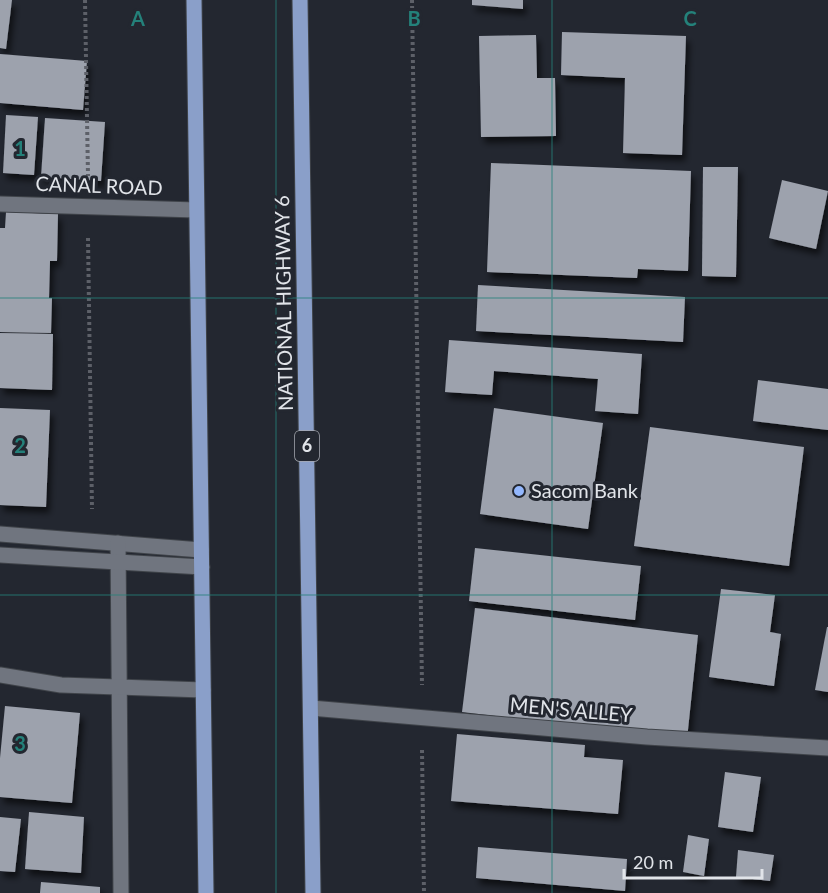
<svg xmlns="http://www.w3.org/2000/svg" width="828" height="893" font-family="Lato,sans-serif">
<defs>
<filter id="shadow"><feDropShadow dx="3.5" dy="6" stdDeviation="3" flood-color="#0009"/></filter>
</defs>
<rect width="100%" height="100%" fill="#232730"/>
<g fill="#9da2ad" filter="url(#shadow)">
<path d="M0,0H12L6,49L0,48Z"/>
<path d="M472,0H523V9L472,5Z"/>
<path d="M562,32L686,36L682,155L623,153L625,78L561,75Z"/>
<path d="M536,35L537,78H555L556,136L481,137L479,36Z"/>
<path d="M0,54L87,61L83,110L0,103Z"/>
<path d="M6,115L38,117L34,175L3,173Z"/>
<path d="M45,118L105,122L101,181L41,177Z"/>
<path d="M491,163L691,171L688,271L638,269L637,278L487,272Z"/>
<path d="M703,167H738L736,277L702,276Z"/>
<path d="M782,180L828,191L816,249L769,238Z"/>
<path d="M6,212L58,214L57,261H50L49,298H52L51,333L0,332V228H5Z"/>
<path d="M478,285L685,297L683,342L476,331Z"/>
<path d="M0,333L53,334L52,390L0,388Z"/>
<path d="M449,340L642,354L638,414L595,411L598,379L494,371L492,395L445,392Z"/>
<path d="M758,380L828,389V430L753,421Z"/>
<path d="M0,408L50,410L46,507L0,505Z"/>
<path d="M494,408L603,423L588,529L480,514Z"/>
<path d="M650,427L804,447L789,566L634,546Z"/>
<path d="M475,548L641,566L635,620L469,601Z"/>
<path d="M721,589L775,595L770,632L781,634L774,686L709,677Z"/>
<path d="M475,608L698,635L687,739L462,712Z"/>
<path d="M827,627H828V692L815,690Z"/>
<path d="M5,706L80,713L72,803L0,797V758Z"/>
<path d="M457,734L585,745L584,757L623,760L618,814L451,801Z"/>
<path d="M725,772L761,777L753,832L718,827Z"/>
<path d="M29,812L84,817L81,873L25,869Z"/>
<path d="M0,817L21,819L15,872L0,871Z"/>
<path d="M688,835L709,839L704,876L683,872Z"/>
<path d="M478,847L627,859L625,891L476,878Z"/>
<path d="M738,850L774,855L770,881L736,877Z"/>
<path d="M41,882L100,887V893H40Z"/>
</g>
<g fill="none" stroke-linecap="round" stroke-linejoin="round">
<g stroke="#3f4349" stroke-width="17">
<g id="lane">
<path d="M0,534L201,550"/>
<path d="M118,543L121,893"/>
<path d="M0,555L202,567"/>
<path d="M0,675L61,685L203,690"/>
</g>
</g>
<g stroke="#3f4349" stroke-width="17">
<g id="street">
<path d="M0,204L196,210"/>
<path d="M311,708L647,737L828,748"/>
</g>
</g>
<g stroke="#3f4349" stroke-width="17">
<g id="primary">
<path d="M194,0L206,893"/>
<path d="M300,0L313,893"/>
</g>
</g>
<g stroke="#5d6068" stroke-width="4" stroke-dasharray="3 3" stroke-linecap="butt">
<path d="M85,0L88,176"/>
<path d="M412,0L422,685"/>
<path d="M88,238L92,509"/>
<path d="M422,750L424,893"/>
</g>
<use href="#lane" stroke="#70757f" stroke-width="15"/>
<use href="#street" stroke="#70757f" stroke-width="15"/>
<use href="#primary" stroke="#8a9fc9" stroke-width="15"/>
</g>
<path fill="none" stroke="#24817a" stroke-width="1.5" stroke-opacity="0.55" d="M276,0V893M552,0V893M0,298H828M0,595H828"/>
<circle fill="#93b7fd" stroke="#232730" stroke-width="2" cx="519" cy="491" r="6"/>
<g text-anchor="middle" stroke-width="6" stroke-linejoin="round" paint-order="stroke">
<rect fill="#232730" stroke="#a8abb2" stroke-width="1.5" x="295" y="431" width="24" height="30" rx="4.5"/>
<g font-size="18" font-weight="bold" fill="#e1e4e9">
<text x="307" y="452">6</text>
</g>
<g font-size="20" fill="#e1e4e9" stroke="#232730">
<text transform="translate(99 186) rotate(2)" y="7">CANAL ROAD</text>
<text transform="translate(284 303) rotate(-91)" y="7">NATIONAL HIGHWAY 6</text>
<text transform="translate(571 710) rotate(5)" y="7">MEN'S ALLEY</text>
</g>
<g font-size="20" fill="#e1e4e9" stroke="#232730" text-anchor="start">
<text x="531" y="498">Sacom Bank</text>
</g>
</g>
<g font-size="20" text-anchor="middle" font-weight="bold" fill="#24817a" stroke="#232730" stroke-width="6" stroke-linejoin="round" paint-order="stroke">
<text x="138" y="26">A</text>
<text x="414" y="26">B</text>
<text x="690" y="26">C</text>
<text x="20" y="156">1</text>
<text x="20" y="453">2</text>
<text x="20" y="751">3</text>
</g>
<path d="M624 869v9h138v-9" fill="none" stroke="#e1e4e9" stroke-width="3"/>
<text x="633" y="869" font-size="18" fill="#e1e4e9" stroke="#232730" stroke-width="4.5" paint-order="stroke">20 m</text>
</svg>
